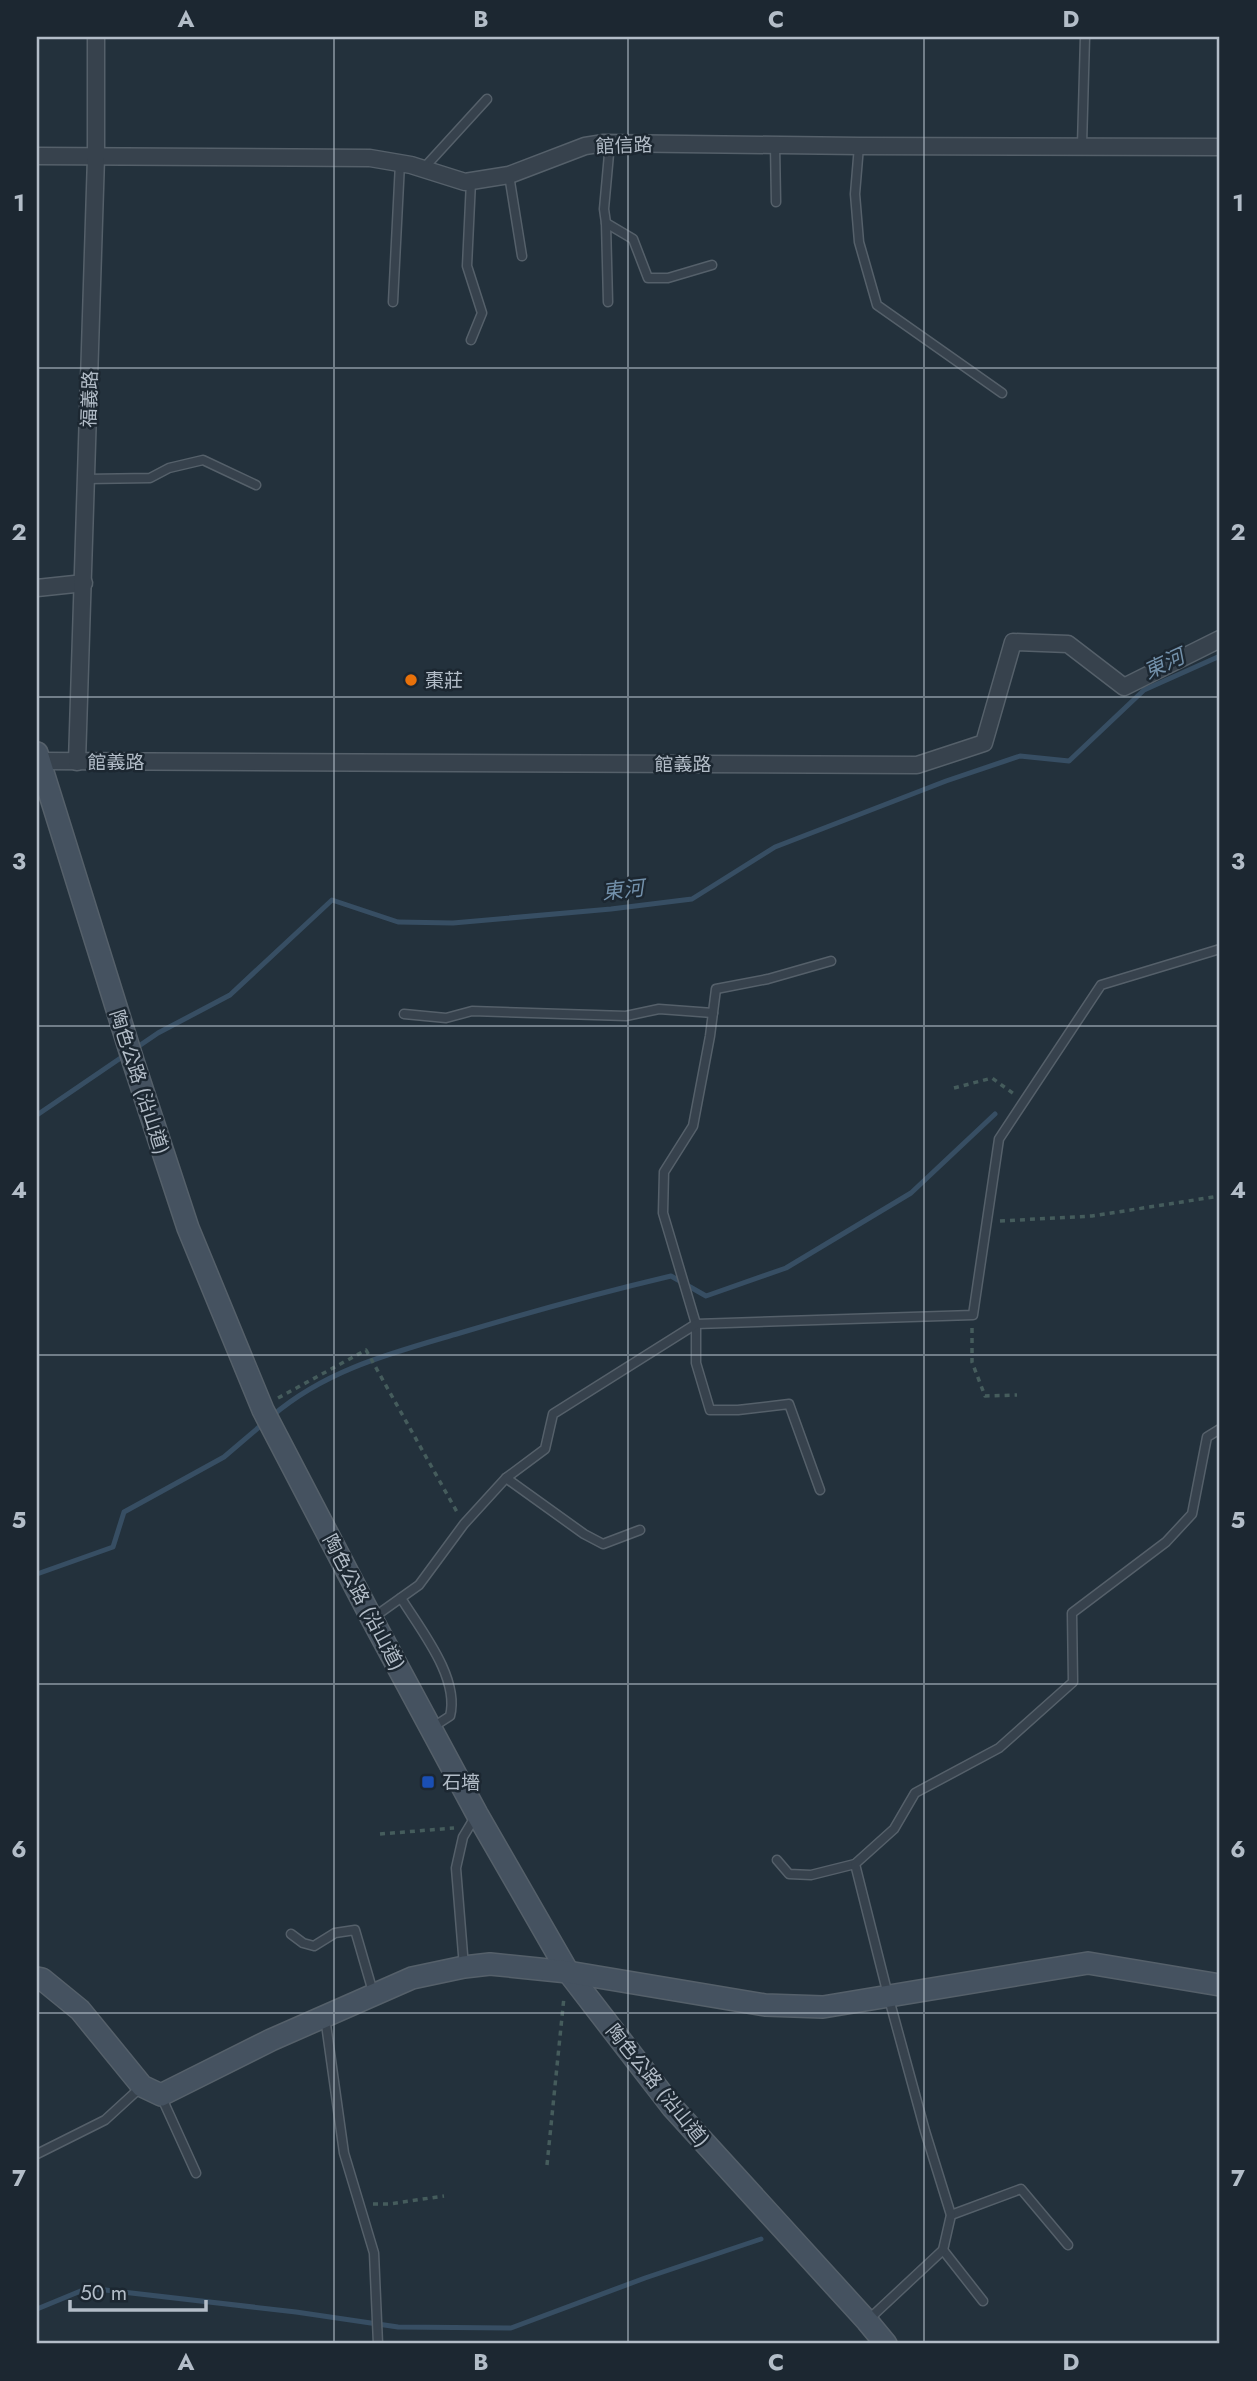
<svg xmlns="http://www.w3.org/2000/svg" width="1257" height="2381" font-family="Jost,'Noto Sans TC',sans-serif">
<rect width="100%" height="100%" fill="#23313c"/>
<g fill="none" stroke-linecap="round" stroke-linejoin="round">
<g stroke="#374e63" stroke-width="5">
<path d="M136,1048L158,1033L230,995L332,900L398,922L453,923L611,909L692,899L775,847L946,781L1020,756L1069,761L1144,690L1220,656"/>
<path d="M37,1115L125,1055"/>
<path d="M272,1416C327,1369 392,1353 460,1333C530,1312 599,1293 671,1276L706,1296L786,1268L911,1193L995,1114"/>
<path d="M37,1574L113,1547L124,1512L224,1457L265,1422"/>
<path d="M37,2309L88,2288L296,2312L398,2327L511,2328L645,2278L761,2239"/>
</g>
<g stroke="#55606a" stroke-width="11">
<g id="lane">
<path d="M775,145L776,202"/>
<path d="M1082,145L1085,37"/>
<path d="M859,146L855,194L859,242L877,305L1002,393"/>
<path d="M423,169L487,99"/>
<path d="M509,175L522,256"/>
<path d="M471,181L467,266L482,313L471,340"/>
<path d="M606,223L633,239L648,278H668L712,265"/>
<path d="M393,302L400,163"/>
<path d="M608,302L606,223L604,209L610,143"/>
<path d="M87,479L150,478L169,468L203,460L256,485"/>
<path d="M404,1014L446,1018L472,1011L626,1016L659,1009L713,1013"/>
<path d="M506,1478L584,1534L603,1544L640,1530"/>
<path d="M820,1490L789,1404L738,1410H710L696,1363V1324L663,1213L664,1172L693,1126L710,1036L716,989L768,979L831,961"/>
<path d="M401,1598C420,1629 460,1678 450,1716L433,1727"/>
<path d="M374,1617L419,1585L464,1524L506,1478L545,1449L553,1414L696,1324L973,1315L999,1139L1101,985L1220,949"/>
<path d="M777,1860L789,1874L811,1875L855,1864"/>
<path d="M291,1934L303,1943L314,1946L335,1933L355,1930L373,1992"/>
<path d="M464,1967L456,1868L463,1837L475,1817"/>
<path d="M325,2017L344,2153L374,2253L378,2344"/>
<path d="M161,2096L196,2173"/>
<path d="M37,2154L105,2120L140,2088"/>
<path d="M951,2215L1021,2189L1068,2245"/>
<path d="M943,2250L983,2301"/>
<path d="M868,2320L943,2250L951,2215L925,2131L888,1995L855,1864L894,1829L915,1793L999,1748L1073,1682L1072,1613L1166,1542L1192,1514L1207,1437L1220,1429"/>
</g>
</g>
<g stroke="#55606a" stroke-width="19">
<g id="street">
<path d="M37,156L370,158L411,165L465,182L509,175L585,146L604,143L859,146L1220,147"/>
<path d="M37,588L84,583"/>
<path d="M40,761L917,765L984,743L1013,642L1068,644L1124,687L1220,639"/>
<path d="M77,762L96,157V37"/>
</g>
</g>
<g stroke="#55606a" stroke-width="24">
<g id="secondary">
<path d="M37,753L134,1064L188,1228L263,1410L372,1619L477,1814L568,1972L673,2108L867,2321L886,2344"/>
<path d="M37,1978L42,1979L80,2010L142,2086L161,2095L271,2040L412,1978L464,1967L490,1964L568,1972L765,2005L823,2007L1088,1963L1220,1985"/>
</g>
</g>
<g stroke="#455c5c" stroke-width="3.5" stroke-dasharray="5 5" stroke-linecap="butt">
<path d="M954,1088L992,1078L1014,1094"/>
<path d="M1000,1221L1092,1216L1220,1196"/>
<path d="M972,1328V1362L985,1396L1017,1395"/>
<path d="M278,1398L366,1350L457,1512"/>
<path d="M380,1834L454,1828"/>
<path d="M547,2165L564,1997"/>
<path d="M373,2204H389L444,2196"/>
</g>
<use href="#lane" stroke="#37424d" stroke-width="8"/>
<use href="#street" stroke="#37424d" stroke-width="16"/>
<use href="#secondary" stroke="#455260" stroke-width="21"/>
</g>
<path fill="none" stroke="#b3bdc8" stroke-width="2" stroke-opacity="0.55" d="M334,37V2344M628,37V2344M924,37V2344M37,368H1220M37,697H1220M37,1026H1220M37,1355H1220M37,1684H1220M37,2013H1220"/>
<circle fill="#e8710a" stroke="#1c2731" stroke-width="2.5" cx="411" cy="680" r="7"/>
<rect fill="#1a4fb4" stroke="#1c2731" stroke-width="2.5" x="421" y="1775" width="14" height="14" rx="3.5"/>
<g text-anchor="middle" stroke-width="5" stroke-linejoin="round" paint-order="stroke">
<g font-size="19" fill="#b3bdc8" stroke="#1c2731">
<text transform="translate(624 145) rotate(-2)" y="7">館信路</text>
<text transform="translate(89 399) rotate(-88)" y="7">福義路</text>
<text x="116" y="769">館義路</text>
<text x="683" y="771">館義路</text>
<text transform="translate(140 1082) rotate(72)" y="7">陶色公路 (沿山道)</text>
<text transform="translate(364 1602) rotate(62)" y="7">陶色公路 (沿山道)</text>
<text transform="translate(658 2085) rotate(51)" y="7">陶色公路 (沿山道)</text>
</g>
<g font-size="19" fill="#b3bdc8" stroke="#1c2731" text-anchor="start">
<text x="425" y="687">棗莊</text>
<text x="442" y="1789">石墻</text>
</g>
<g font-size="21" font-style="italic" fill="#7391ab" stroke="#1c2731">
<text transform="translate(1164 664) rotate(-25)" y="7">東河</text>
<text transform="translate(623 890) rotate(-6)" y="7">東河</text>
</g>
</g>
<rect width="1257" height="2381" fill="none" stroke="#1c2731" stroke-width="77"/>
<path d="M70 2300v10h136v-10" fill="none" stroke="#b3bdc8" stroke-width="3.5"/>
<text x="80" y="2300" font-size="21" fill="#b3bdc8" stroke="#1c2731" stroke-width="5" paint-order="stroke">50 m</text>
<rect x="38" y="38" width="1180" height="2304" fill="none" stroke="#b3bdc8" stroke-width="2.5"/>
<g font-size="23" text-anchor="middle" font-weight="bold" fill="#b3bdc8">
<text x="186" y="27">A</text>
<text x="481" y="27">B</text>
<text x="776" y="27">C</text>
<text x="1071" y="27">D</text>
<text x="19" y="211">1</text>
<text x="1238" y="211">1</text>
<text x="19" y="540">2</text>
<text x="1238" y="540">2</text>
<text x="19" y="869">3</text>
<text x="1238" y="869">3</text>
<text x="19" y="1198">4</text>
<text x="1238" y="1198">4</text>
<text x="19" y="1528">5</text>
<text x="1238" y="1528">5</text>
<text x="19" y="1857">6</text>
<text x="1238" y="1857">6</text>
<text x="19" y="2186">7</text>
<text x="1238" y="2186">7</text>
<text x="186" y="2370">A</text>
<text x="481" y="2370">B</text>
<text x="776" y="2370">C</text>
<text x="1071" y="2370">D</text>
</g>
</svg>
